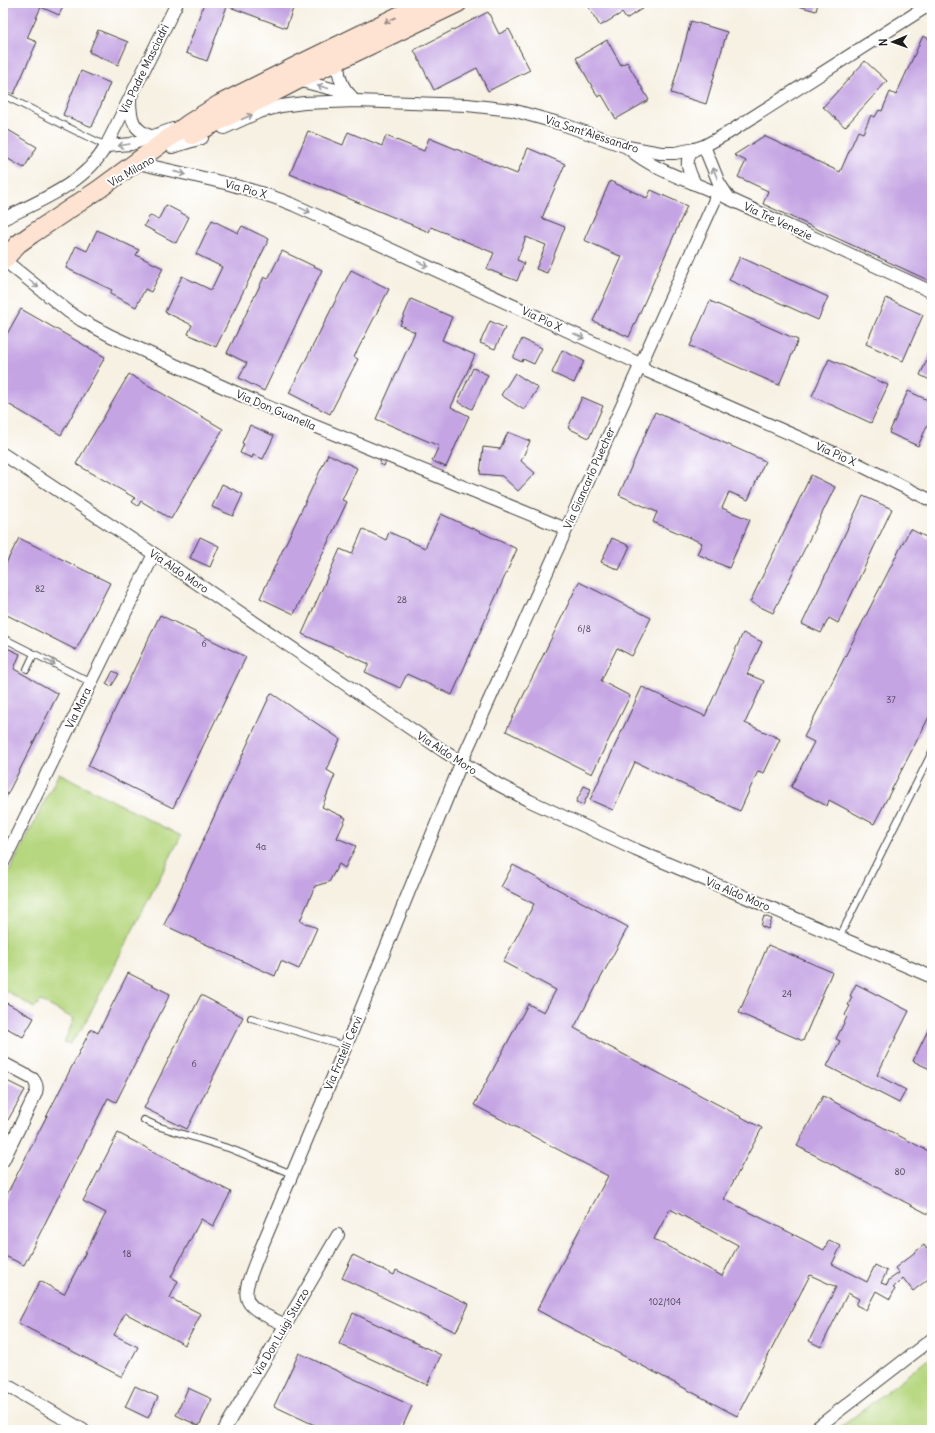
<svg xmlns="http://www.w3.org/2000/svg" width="935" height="1433" font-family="Delius,sans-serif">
<rect width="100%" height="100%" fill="#fff"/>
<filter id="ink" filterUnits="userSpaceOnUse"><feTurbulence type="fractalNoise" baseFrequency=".025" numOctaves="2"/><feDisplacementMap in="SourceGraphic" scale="8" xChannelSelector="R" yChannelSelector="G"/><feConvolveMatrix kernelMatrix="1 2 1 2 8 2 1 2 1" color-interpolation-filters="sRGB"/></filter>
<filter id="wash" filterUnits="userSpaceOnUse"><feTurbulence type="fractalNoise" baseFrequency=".012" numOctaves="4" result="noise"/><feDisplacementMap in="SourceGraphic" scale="16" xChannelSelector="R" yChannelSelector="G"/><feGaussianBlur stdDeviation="0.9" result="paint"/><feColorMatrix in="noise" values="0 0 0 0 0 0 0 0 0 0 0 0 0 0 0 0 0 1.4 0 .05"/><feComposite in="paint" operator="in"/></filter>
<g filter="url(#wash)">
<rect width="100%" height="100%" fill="#f7f1e3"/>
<g fill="#b6d77f" stroke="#697a4e">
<path d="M59,773L181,836L83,1027L70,1044L64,1042L74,1019L41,1001L34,1008L3,989V884Z"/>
<path d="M932,1356V1430H837Z"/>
</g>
<g id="blocks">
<g fill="#c4a4e3" fill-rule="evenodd">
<path d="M3,3H65L59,15L41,7L27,38L37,42L14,94L3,89Z"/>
<path d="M204,3H295L286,28L227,6L207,61L186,53Z"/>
<path d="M586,3H651L626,19L622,13L600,26Z"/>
<path d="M788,3H818L816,11Z"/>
<path d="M488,12L499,34L509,29L530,70L488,91L477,68L434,90L414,50Z"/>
<path d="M691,21L727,32L706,104L671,93Z"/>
<path d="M98,30L128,42L118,65L89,52Z"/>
<path d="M923,36L932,40V282L763,204L768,191L738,177L746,161L734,155L764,136L840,172L858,131L863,133L871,115L875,117L879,110L882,111L890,92L896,95Z"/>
<path d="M607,40L621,65L627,62L649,100L616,119L602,95L598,97L576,58Z"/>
<path d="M865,61L887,81L845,127L823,107Z"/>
<path d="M81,71L110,83L92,127L63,115Z"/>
<path d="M3,127L37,147L24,168L3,156Z"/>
<path d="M308,131L343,145L348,132L382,146L386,136L424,151L429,138L517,174L528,148L565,164L542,218L565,227L547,273L536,269L546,245L526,237L517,260L524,263L517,281L487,269L494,253L431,227L429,232L290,174Z"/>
<path d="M610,181L647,198L651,190L687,206L629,337L593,321L622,257L584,240Z"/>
<path d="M166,205L189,217L176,243L144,226L150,215L158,220Z"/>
<path d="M212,220L238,233L242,226L269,239L216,347L188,334L192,325L165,312L182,276L211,290L222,267L196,254Z"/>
<path d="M97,230L139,250L136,255L163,268L151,292L145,289L136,307L110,294L112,290L66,268L76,246L87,251Z"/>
<path d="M282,251L322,270L264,391L239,378L247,363L227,353L264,277L268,279Z"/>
<path d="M740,257L828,297L818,320L729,280Z"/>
<path d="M351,270L389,289L354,357L358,359L330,414L289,393Z"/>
<path d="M886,298L923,315L903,361L866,344Z"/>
<path d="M411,299L452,317L442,340L475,355L451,407L469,416L446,467L432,461L439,446L376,419L415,332L400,325Z"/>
<path d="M710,301L798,340L779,385L690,346Z"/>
<path d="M21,309L105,357L61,435L3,401V341Z"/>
<path d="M490,321L505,328L495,349L480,343Z"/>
<path d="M522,339L542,348L534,364L523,359L522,362L513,358Z"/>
<path d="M932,349V381L920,375Z"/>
<path d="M562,350L584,361L574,383L552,373Z"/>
<path d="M829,359L888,385L871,423L812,396Z"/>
<path d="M473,368L488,375L472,409L458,402Z"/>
<path d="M515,373L538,388L524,410L501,395Z"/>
<path d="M129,374L223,429L171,519L141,501L138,506L132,502L135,498L76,464Z"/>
<path d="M908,391L932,402V415L918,446L889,433Z"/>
<path d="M582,397L603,406L589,438L568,428Z"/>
<path d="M655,412L765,461L748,500L729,492L722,508L750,520L729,568L697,554L702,543L653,522L657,512L619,495Z"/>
<path d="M250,425L274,436L263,459L253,455L252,458L240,453L244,444L242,443Z"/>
<path d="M508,432L530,441L521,461L535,473L518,491L502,476L480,474L483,447L500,449Z"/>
<path d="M932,451V465L927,462Z"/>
<path d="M328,454L357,468L342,500L347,502L294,614L260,598Z"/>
<path d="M381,459L386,461L384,466L379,464Z"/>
<path d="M811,475L835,487L773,613L750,602Z"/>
<path d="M222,484L243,494L233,516L212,507Z"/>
<path d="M863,496L892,509L838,623L829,618L821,633L802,624Z"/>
<path d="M441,514L517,549L452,695L407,674L400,688L365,672L369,664L302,634L340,549L352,554L363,529L386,540L389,532L425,548Z"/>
<path d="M910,529L932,540V711L874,824L829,800L827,806L791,787L814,742L804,737Z"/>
<path d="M200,537L219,546L210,567L190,558Z"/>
<path d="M19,538L110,583L76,650L3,613V569Z"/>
<path d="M612,538L630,546L619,570L601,562Z"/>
<path d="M579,582L651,618L632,656L617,648L601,681L630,696L592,774L506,731Z"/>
<path d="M160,615L246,657L173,808L88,766Z"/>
<path d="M743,633L762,642L747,674L764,681L745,723L780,739L764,773L758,771L740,811L635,762L613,810L590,800L642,687L705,716Z"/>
<path d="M3,646L20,654L14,669L58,694L3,803Z"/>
<path d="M113,671L119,674L111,687L106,684Z"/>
<path d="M271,693L340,739L327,770L335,775L322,807L346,818L337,838L356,846L345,868L339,864L329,882L315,886L300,921L317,928L299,969L281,961L275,976L164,925Z"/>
<path d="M584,786L591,789L583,805L576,802Z"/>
<path d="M513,865L628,927L574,1028L762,1128L724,1199L824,1250L829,1240L841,1246L832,1264L867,1282L875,1265L887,1271L881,1283L887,1285L889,1280L899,1273L895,1268L924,1245L932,1256V1276L913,1291L903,1278L893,1288L895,1289L890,1299L876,1291L866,1310L856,1305L859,1299L848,1293L821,1347L809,1341L836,1287L810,1275L737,1416L537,1310L608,1176L474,1105L528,1004L544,1012L556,990L503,962L534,904L501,887ZM670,1209L738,1245L722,1276L654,1239Z"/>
<path d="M764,916L772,919L768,929L761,926Z"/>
<path d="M768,945L832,972L803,1041L739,1013Z"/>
<path d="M128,973L170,994L116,1102L108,1098L24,1265L3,1255V1202L91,1029L98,1033Z"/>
<path d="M856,984L909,1011L877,1075L906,1090L899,1103L827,1066L840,1041L836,1039L847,1017L845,1015L850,1006L848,1005L852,997L850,996Z"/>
<path d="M201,995L243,1017L187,1129L144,1108Z"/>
<path d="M3,1001L34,1018L23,1037L3,1026Z"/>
<path d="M932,1022V1070L913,1061Z"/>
<path d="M3,1079L25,1090L8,1120L3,1117Z"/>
<path d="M823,1096L932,1153V1216L797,1146Z"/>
<path d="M118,1133L231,1192L213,1226L201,1219L171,1277L178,1281L170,1298L201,1314L185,1345L125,1313L114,1335L138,1347L122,1377L18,1323L40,1281L64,1294L106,1213L83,1201Z"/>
<path d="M353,1255L394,1275L396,1270L469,1304L456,1332L342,1278Z"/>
<path d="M353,1313L441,1355L427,1385L339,1344Z"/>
<path d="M299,1353L412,1406L401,1430H325L274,1406Z"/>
<path d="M135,1386L158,1397L148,1418L125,1407Z"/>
<path d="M188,1388L212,1399L199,1426L176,1415Z"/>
</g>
</g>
</g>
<g filter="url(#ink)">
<use href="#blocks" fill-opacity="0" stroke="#3d3c3a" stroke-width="1"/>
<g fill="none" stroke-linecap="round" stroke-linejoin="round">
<g stroke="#3d3c3a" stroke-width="8">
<g id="service">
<path d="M3,95L106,146"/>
<path d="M3,638L90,682"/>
<path d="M27,669L34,654"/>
<path d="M839,938L932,752"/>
<path d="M251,1018L346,1046"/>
<path d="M144,1120L157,1126L231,1149L292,1174"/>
</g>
</g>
<g stroke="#3d3c3a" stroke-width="14">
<g id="minor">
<path d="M339,60C337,73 341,87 351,96"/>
<path d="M297,80L348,93"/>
<path d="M130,99C130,119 133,131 153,137"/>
<path d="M224,128L259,112L281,106L304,103L356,101L467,105L512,110L562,124L627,147L661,153H675L695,149L704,146L728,133L932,3"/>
<path d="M106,146L131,144L173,129"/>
<path d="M704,146L719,183L729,198"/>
<path d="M172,147L202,138"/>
<path d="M629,149C655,171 688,180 719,194C790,227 861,259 932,292"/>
<path d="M142,164C193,176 245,185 294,205L640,364L647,371L850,460L932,501"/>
<path d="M695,184C689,171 682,160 695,149"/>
<path d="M3,219C39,201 86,183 106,146L177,3"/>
<path d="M4,260L69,312L81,320L111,336L261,404L566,529"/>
<path d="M3,454L154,554L445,752L499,785L530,801L636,850L932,977"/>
<path d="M3,863L154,554"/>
<path d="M3,1063L33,1079C37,1084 38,1089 35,1095L3,1161"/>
<path d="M286,1325C236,1303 241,1300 259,1253L353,1029L464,756L714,202L716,193"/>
<path d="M3,1383L83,1430"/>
<path d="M224,1430L338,1235"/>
<path d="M814,1430L932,1339"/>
</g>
</g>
<g stroke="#3d3c3a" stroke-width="20">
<g id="secondary">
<path d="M192,135L298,80L458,3"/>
<path d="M3,261L18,244L32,234L98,190L188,124L220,104L298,65L425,3"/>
</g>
</g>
<use href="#service" stroke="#fff" stroke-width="6"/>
<use href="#minor" stroke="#fff" stroke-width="12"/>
<use href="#secondary" stroke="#fee3d2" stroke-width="18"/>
</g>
<defs><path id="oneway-shaft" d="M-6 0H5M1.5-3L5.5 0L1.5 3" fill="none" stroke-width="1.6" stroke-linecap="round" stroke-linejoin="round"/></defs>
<use stroke="#988980" href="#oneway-shaft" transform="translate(390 20) rotate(154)"/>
<g stroke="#999">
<use href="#oneway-shaft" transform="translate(323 87) rotate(-165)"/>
<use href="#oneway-shaft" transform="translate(247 117) rotate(-24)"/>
<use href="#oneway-shaft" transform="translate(124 145) rotate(171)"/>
<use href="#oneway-shaft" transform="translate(180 173) rotate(13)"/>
<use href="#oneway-shaft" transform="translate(715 173) rotate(-113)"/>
<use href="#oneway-shaft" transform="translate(305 210) rotate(25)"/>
<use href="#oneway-shaft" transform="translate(423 264) rotate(25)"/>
<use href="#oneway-shaft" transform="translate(34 284) rotate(39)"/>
<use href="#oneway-shaft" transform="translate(579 336) rotate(25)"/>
<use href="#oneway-shaft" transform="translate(50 662) rotate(27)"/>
</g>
</g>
<g text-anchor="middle" stroke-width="4" stroke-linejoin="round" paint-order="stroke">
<g font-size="9" fill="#463e4e">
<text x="40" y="592">82</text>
<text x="402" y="603">28</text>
<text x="584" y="632">6/8</text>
<text x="204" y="647">6</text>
<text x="891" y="703">37</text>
<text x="261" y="850">4a</text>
<text x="787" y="997">24</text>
<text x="194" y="1067">6</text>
<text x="900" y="1175">80</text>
<text x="127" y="1257">18</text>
<text x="665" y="1305">102/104</text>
</g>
<g font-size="11" fill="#1c1c1c" stroke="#fff">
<text transform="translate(144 69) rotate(-64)" y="4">Via Padre Masciadri</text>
<text transform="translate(592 134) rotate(18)" y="4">Via Sant'Alessandro</text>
<text transform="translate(131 171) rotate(-30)" y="4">Via Milano</text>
<text transform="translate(246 189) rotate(16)" y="4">Via Pio X</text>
<text transform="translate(778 221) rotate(25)" y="4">Via Tre Venezie</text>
<text transform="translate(542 319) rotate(25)" y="4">Via Pio X</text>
<text transform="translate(276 410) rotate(23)" y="4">Via Don Guanella</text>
<text transform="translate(836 454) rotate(24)" y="4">Via Pio X</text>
<text transform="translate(589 478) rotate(-66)" y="4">Via Giancarlo Puecher</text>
<text transform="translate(179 571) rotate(34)" y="4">Via Aldo Moro</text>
<text transform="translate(78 708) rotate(-64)" y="4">Via Mara</text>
<text transform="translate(447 753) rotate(33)" y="4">Via Aldo Moro</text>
<text transform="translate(738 894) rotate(23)" y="4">Via Aldo Moro</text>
<text transform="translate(343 1053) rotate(-67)" y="4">Via Fratelli Cervi</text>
<text transform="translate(281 1332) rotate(-60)" y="4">Via Don Luigi Sturzo</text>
</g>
</g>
<rect width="935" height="1433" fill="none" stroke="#fff" stroke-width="16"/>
<g transform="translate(893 42) rotate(268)" stroke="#ffffff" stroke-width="3" paint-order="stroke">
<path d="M0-3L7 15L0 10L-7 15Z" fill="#1c1c1c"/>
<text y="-6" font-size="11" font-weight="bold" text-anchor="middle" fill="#1c1c1c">N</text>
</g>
</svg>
